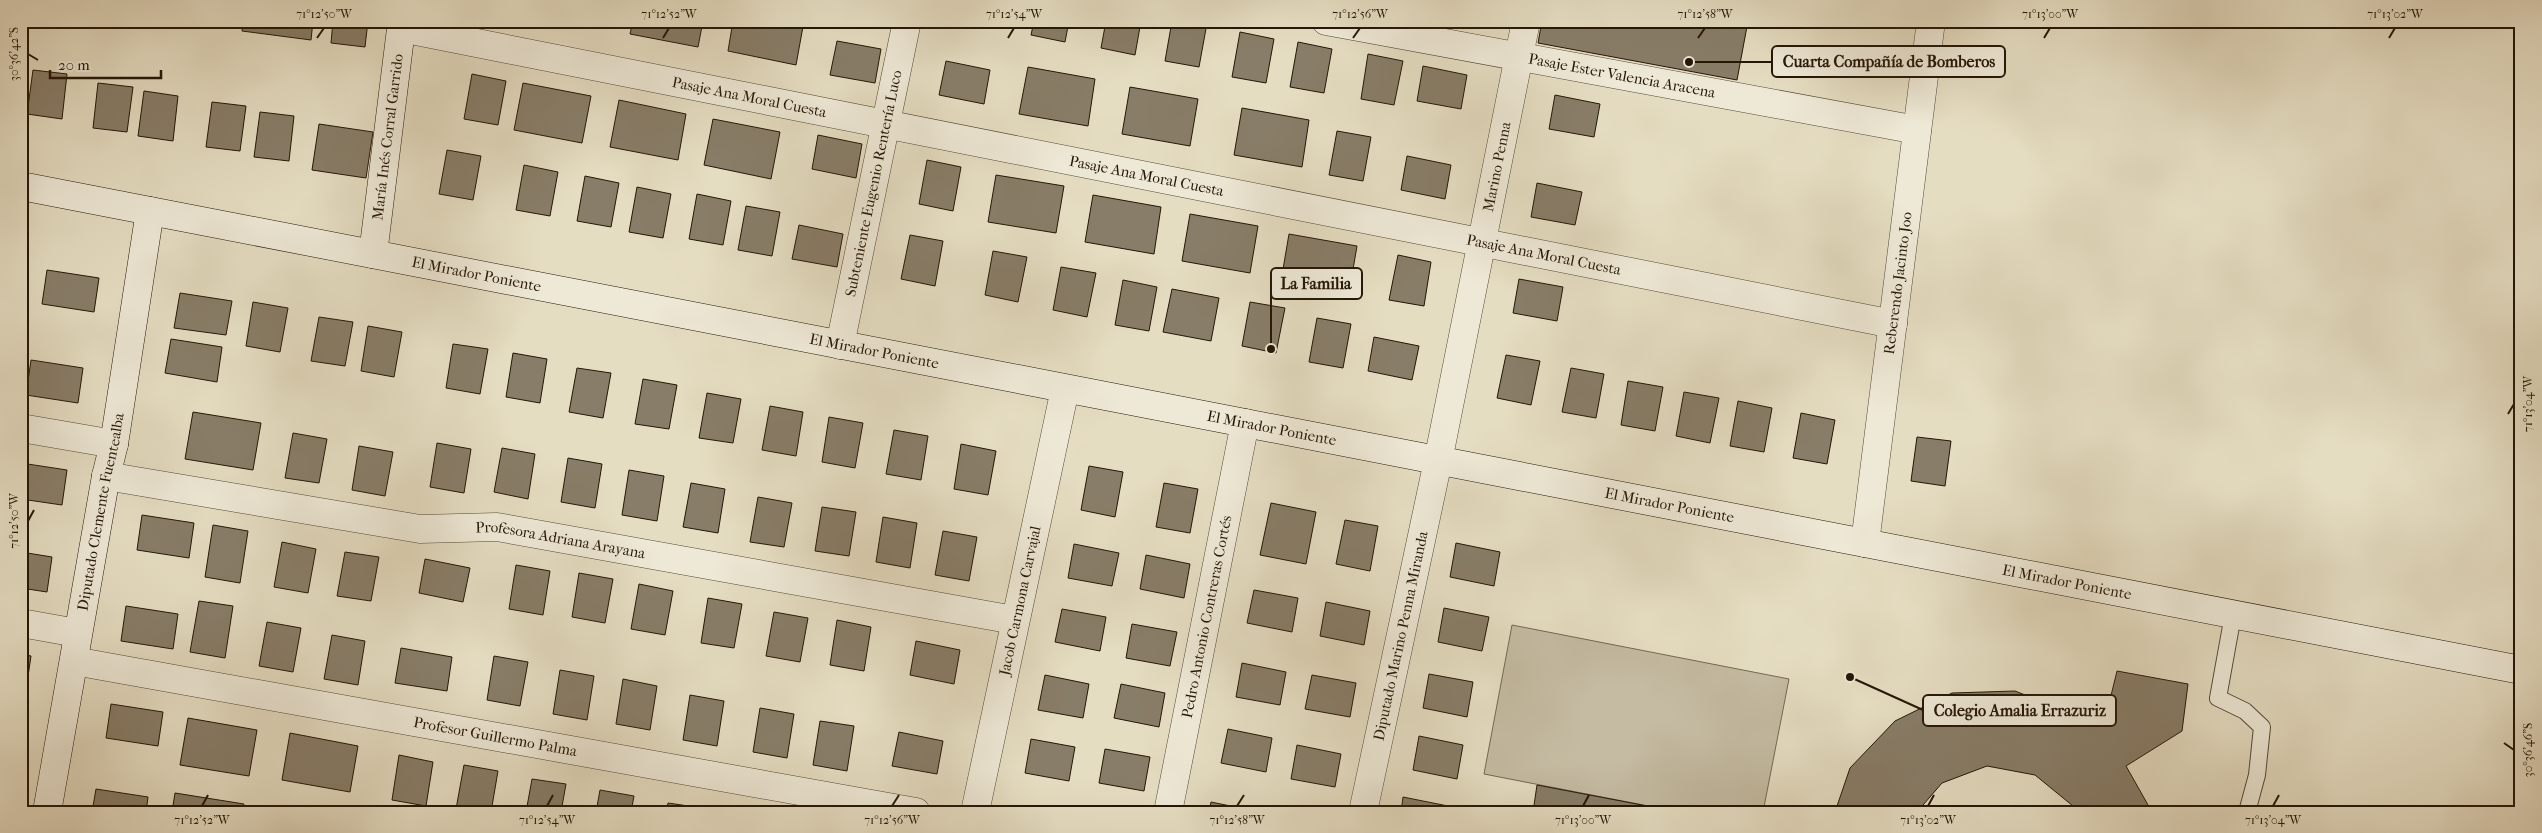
<svg xmlns="http://www.w3.org/2000/svg" width="2542" height="833" font-family="'IM FELL French Canon',serif">
<rect width="100%" height="100%" fill="#e5ddc2"/>
<filter id="stains"><feTurbulence type="fractalNoise" baseFrequency=".004" numOctaves="4"/><feColorMatrix values="0 0 0 0 .2 0 0 0 0 .09 0 0 0 0 .02 0 0 0 .5 -.17"/></filter>
<radialGradient id="worn" r=".72"><stop offset=".6" stop-color="#630" stop-opacity="0"/><stop offset="1" stop-color="#630" stop-opacity=".3"/></radialGradient>
<path fill="#c4bba2" stroke="#746854" d="M1512,625L1789,679L1763,812H1679L1484,774Z"/>
<g fill="#887d68" stroke="#241606">
<path d="M171,21H217V27Z"/>
<path d="M243,21H313L311,40L242,31Z"/>
<path d="M333,21H368L365,47L331,43Z"/>
<path d="M564,21H602L600,28Z"/>
<path d="M633,21H703L698,47L630,34Z"/>
<path d="M733,21H804L796,65L728,51Z"/>
<path d="M955,21H989L988,27Z"/>
<path d="M1034,21H1069L1065,42L1031,35Z"/>
<path d="M1106,21H1141L1135,55L1101,48Z"/>
<path d="M1172,21L1207,23L1199,67L1165,61Z"/>
<path d="M1542,21H1748L1737,80L1538,43Z"/>
<path d="M1240,32L1274,39L1266,83L1232,77Z"/>
<path d="M837,41L881,49L875,83L830,75Z"/>
<path d="M1298,42L1332,49L1324,93L1290,87Z"/>
<path d="M1368,54L1403,61L1394,105L1361,99Z"/>
<path d="M946,61L990,70L984,104L939,95Z"/>
<path d="M1423,66L1467,75L1461,109L1417,101Z"/>
<path d="M1028,67L1095,79L1088,126L1019,114Z"/>
<path d="M33,70L67,74L62,119L27,114Z"/>
<path d="M472,74L506,81L498,125L464,119Z"/>
<path d="M98,83L133,87L127,132L93,128Z"/>
<path d="M523,83L591,96L582,143L514,130Z"/>
<path d="M1130,87L1198,99L1190,146L1122,134Z"/>
<path d="M144,91L178,96L173,141L138,136Z"/>
<path d="M1555,95L1600,104L1594,137L1549,129Z"/>
<path d="M619,100L686,114L678,160L610,147Z"/>
<path d="M212,102L246,106L240,151L206,147Z"/>
<path d="M1242,108L1309,120L1302,167L1234,155Z"/>
<path d="M260,112L294,116L289,161L254,157Z"/>
<path d="M713,119L780,132L771,179L704,165Z"/>
<path d="M319,124L373,132L366,178L312,170Z"/>
<path d="M1337,131L1371,137L1363,181L1329,175Z"/>
<path d="M818,135L862,144L856,178L812,169Z"/>
<path d="M447,150L481,156L473,200L439,194Z"/>
<path d="M1407,156L1451,165L1445,199L1401,190Z"/>
<path d="M927,160L961,167L953,211L919,204Z"/>
<path d="M524,165L558,172L550,216L516,210Z"/>
<path d="M996,175L1064,186L1056,233L988,222Z"/>
<path d="M585,176L619,183L611,227L577,221Z"/>
<path d="M1537,183L1582,192L1575,225L1531,217Z"/>
<path d="M637,187L671,194L663,238L629,232Z"/>
<path d="M697,194L731,201L723,245L689,239Z"/>
<path d="M1093,195L1161,207L1154,254L1085,242Z"/>
<path d="M746,206L780,212L772,256L738,250Z"/>
<path d="M1190,214L1258,226L1250,273L1182,261Z"/>
<path d="M799,225L843,234L837,267L792,259Z"/>
<path d="M1289,234L1357,246L1349,293L1281,281Z"/>
<path d="M910,235L943,241L935,286L901,279Z"/>
<path d="M993,251L1027,257L1018,302L985,295Z"/>
<path d="M1398,255L1431,262L1424,306L1389,300Z"/>
<path d="M1061,267L1096,273L1087,317L1053,310Z"/>
<path d="M47,270L99,278L94,312L42,304Z"/>
<path d="M1519,279L1563,287L1557,321L1513,313Z"/>
<path d="M1123,280L1157,287L1149,331L1115,325Z"/>
<path d="M1172,289L1219,298L1211,341L1163,332Z"/>
<path d="M180,293L232,301L226,335L174,328Z"/>
<path d="M253,302L288,308L280,352L246,346Z"/>
<path d="M1250,302L1285,308L1276,353L1242,346Z"/>
<path d="M319,317L353,322L345,366L311,361Z"/>
<path d="M1317,318L1351,324L1343,368L1309,362Z"/>
<path d="M368,326L402,332L394,377L361,371Z"/>
<path d="M1374,337L1419,346L1412,380L1368,371Z"/>
<path d="M171,339L222,347L217,382L165,373Z"/>
<path d="M453,344L488,349L480,394L446,388Z"/>
<path d="M513,353L547,359L540,403L506,397Z"/>
<path d="M1506,355L1540,361L1531,405L1497,398Z"/>
<path d="M31,360L83,368L78,403L26,395Z"/>
<path d="M577,368L611,373L603,418L569,412Z"/>
<path d="M1571,368L1604,374L1596,418L1562,412Z"/>
<path d="M643,379L677,385L669,429L635,424Z"/>
<path d="M1628,381L1663,387L1655,431L1621,425Z"/>
<path d="M1684,392L1719,398L1710,443L1676,436Z"/>
<path d="M707,393L741,399L733,443L699,438Z"/>
<path d="M1738,401L1772,408L1764,452L1730,446Z"/>
<path d="M770,406L803,412L796,456L762,450Z"/>
<path d="M193,412L261,423L253,470L185,459Z"/>
<path d="M1801,413L1835,420L1827,464L1793,458Z"/>
<path d="M829,417L863,423L855,468L822,462Z"/>
<path d="M894,430L928,436L921,480L886,474Z"/>
<path d="M293,433L327,439L319,483L285,478Z"/>
<path d="M1917,437L1951,441L1945,486L1911,481Z"/>
<path d="M437,443L471,449L464,493L430,487Z"/>
<path d="M961,444L996,451L988,495L954,489Z"/>
<path d="M359,446L393,452L385,496L352,490Z"/>
<path d="M502,448L535,454L528,499L494,492Z"/>
<path d="M568,458L602,464L595,508L561,502Z"/>
<path d="M21,463L67,470L62,505L21,499Z"/>
<path d="M1089,466L1123,472L1115,517L1081,510Z"/>
<path d="M629,470L664,476L657,521L622,515Z"/>
<path d="M691,483L725,489L718,533L683,527Z"/>
<path d="M1164,483L1198,489L1190,533L1156,527Z"/>
<path d="M758,497L792,503L784,547L750,542Z"/>
<path d="M1271,503L1316,512L1306,564L1260,555Z"/>
<path d="M822,507L856,512L849,556L815,551Z"/>
<path d="M142,515L194,523L189,558L137,550Z"/>
<path d="M883,517L917,523L910,568L876,562Z"/>
<path d="M1345,520L1378,526L1370,571L1336,564Z"/>
<path d="M213,525L248,531L240,583L205,577Z"/>
<path d="M943,531L977,537L969,581L935,575Z"/>
<path d="M282,542L316,549L308,593L274,587Z"/>
<path d="M1456,543L1500,552L1494,586L1450,577Z"/>
<path d="M1074,544L1119,553L1112,586L1068,578Z"/>
<path d="M21,552L52,557L47,592L21,588Z"/>
<path d="M345,552L379,557L371,601L337,596Z"/>
<path d="M1146,555L1190,564L1184,598L1140,589Z"/>
<path d="M425,559L470,568L463,602L419,593Z"/>
<path d="M516,565L550,571L543,615L509,609Z"/>
<path d="M579,573L613,579L605,623L572,617Z"/>
<path d="M639,584L673,591L665,635L631,629Z"/>
<path d="M1254,590L1298,598L1292,632L1247,623Z"/>
<path d="M708,598L742,604L734,648L701,643Z"/>
<path d="M199,601L233,606L225,658L190,652Z"/>
<path d="M1326,602L1370,611L1364,645L1320,636Z"/>
<path d="M126,606L178,614L173,649L121,641Z"/>
<path d="M1444,608L1489,617L1482,651L1438,642Z"/>
<path d="M1062,609L1106,617L1100,651L1055,642Z"/>
<path d="M774,612L808,618L800,662L766,656Z"/>
<path d="M837,620L871,627L864,671L830,665Z"/>
<path d="M267,622L301,628L293,672L259,666Z"/>
<path d="M1132,624L1177,632L1170,666L1126,658Z"/>
<path d="M332,635L365,641L358,685L324,679Z"/>
<path d="M916,641L960,650L954,684L910,675Z"/>
<path d="M401,648L452,657L447,691L395,683Z"/>
<path d="M21,654L31,656L26,690H21Z"/>
<path d="M494,656L528,662L520,706L487,700Z"/>
<path d="M1242,663L1286,672L1280,705L1236,697Z"/>
<path d="M560,670L594,676L587,720L553,714Z"/>
<path d="M2117,671L2188,684L2182,731L2126,766L2152,812H2075L2073,806L2035,775L1987,766L1942,783L1917,812H1835L1850,768L1895,721L1952,693L2015,691L2076,715L2092,727L2107,712Z"/>
<path d="M1429,674L1473,682L1467,717L1423,708Z"/>
<path d="M1045,675L1089,684L1083,718L1038,710Z"/>
<path d="M1312,675L1356,683L1350,717L1305,709Z"/>
<path d="M623,679L657,686L650,730L616,724Z"/>
<path d="M1121,684L1165,693L1159,727L1114,718Z"/>
<path d="M690,695L724,701L717,746L683,740Z"/>
<path d="M111,704L163,712L158,746L106,738Z"/>
<path d="M760,708L794,714L787,758L753,752Z"/>
<path d="M188,718L257,730L249,776L180,765Z"/>
<path d="M820,721L854,726L847,771L813,765Z"/>
<path d="M1228,729L1272,738L1266,772L1221,763Z"/>
<path d="M899,732L943,741L937,774L892,766Z"/>
<path d="M290,733L358,746L350,792L282,780Z"/>
<path d="M1419,736L1463,745L1457,779L1413,770Z"/>
<path d="M1031,739L1075,747L1069,781L1025,773Z"/>
<path d="M1297,745L1341,754L1335,787L1291,779Z"/>
<path d="M1105,749L1150,757L1144,791L1099,783Z"/>
<path d="M399,755L433,762L426,806L392,800Z"/>
<path d="M464,765L498,771L491,812L456,809Z"/>
<path d="M532,779L566,784L561,812H526Z"/>
<path d="M1537,785L1679,812H1533Z"/>
<path d="M96,789L148,797L146,812H92Z"/>
<path d="M600,790L634,796L631,812H596Z"/>
<path d="M175,793L244,804L242,812H172Z"/>
<path d="M1403,797L1448,806L1447,812H1401Z"/>
<path d="M1211,802L1255,811L1209,812Z"/>
<path d="M668,803L702,808L701,812H666Z"/>
<path d="M1017,806L1047,812H1016Z"/>
</g>
<g fill="none" stroke-linecap="round" stroke-linejoin="round">
<g stroke="#544835" stroke-width="18">
<path id="lane" d="M2233,615L2218,698L2245,711L2262,727L2257,775L2247,812"/>
</g>
<g stroke="#544835" stroke-width="29">
<g id="street">
<path id="s1" d="M1326,21L1917,130"/>
<path id="s2" d="M401,28L1893,324"/>
<path id="s3" d="M840,345L907,21"/>
<path d="M21,428L114,444"/>
<path id="s4" d="M106,476L420,529L497,527L1014,620"/>
<path id="s5" d="M1865,543L1931,21"/>
<path d="M21,623L77,633"/>
<path id="s6" d="M74,661L916,812"/>
<path id="s7" d="M975,812L1065,389"/>
<path id="s8" d="M1168,812L1245,423"/>
<path id="s9" d="M1363,812L1438,461L1526,21"/>
</g>
</g>
<g stroke="#241606" stroke-width="29">
<g id="secondary">
<path id="s10" d="M21,186L2521,670"/>
<path id="s11" d="M373,254L402,21"/>
<path id="s12" d="M47,812L106,476L114,444L150,211"/>
</g>
</g>
<use href="#lane" stroke="#eee9d7" stroke-width="16"/>
<use href="#street" stroke="#eee9d7" stroke-width="28"/>
<use href="#secondary" stroke="#eee9d7" stroke-width="28"/>
</g>
<path fill="none" stroke="#241606" stroke-width="2" d="M317,38L324,28M663,38L669,28M1008,38L1014,28M1353,38L1360,28M1698,38L1705,28M2044,38L2050,28M2389,38L2395,28M28,54L38,60M2508,414L2514,404M28,521L34,510M2504,743L2514,750M202,806L208,795M547,806L553,795M892,806L899,795M1237,806L1244,795M1583,806L1589,795M1928,806L1934,795M2273,806L2279,795"/>
<g text-anchor="middle" stroke-width="4" stroke-linejoin="round" paint-order="stroke">
<g font-size="15" fill="#241606" stroke="#eee9d7">
<text dy="5" stroke="none"><textPath href="#s1" startOffset="301">Pasaje Ester Valencia Aracena</textPath></text>
<text dy="5" stroke="none"><textPath href="#s2" startOffset="355">Pasaje Ana Moral Cuesta</textPath></text>
<text dy="5" stroke="none"><textPath href="#s11" startOffset="118">María Inés Corral Garrido</textPath></text>
<text dy="5" stroke="none"><textPath href="#s9" startOffset="659">Marino Penna</textPath></text>
<text dy="5" stroke="none"><textPath href="#s2" startOffset="760">Pasaje Ana Moral Cuesta</textPath></text>
<text dy="5" stroke="none"><textPath href="#s3" startOffset="165">Subteniente Eugenio Rentería Luco</textPath></text>
<text dy="5" stroke="none"><textPath href="#s2" startOffset="1165">Pasaje Ana Moral Cuesta</textPath></text>
<text dy="5" stroke="none"><textPath href="#s10" startOffset="464">El Mirador Poniente</textPath></text>
<text dy="5" stroke="none"><textPath href="#s5" startOffset="262">Reberendo Jacinto Joo</textPath></text>
<text dy="5" stroke="none"><textPath href="#s10" startOffset="869">El Mirador Poniente</textPath></text>
<text dy="5" stroke="none"><textPath href="#s10" startOffset="1274">El Mirador Poniente</textPath></text>
<text dy="5" stroke="none"><textPath href="#s10" startOffset="1679">El Mirador Poniente</textPath></text>
<text dy="5" stroke="none"><textPath href="#s12" startOffset="305">Diputado Clemente Fuentealba</textPath></text>
<text dy="5" stroke="none"><textPath href="#s4" startOffset="460">Profesora Adriana Arayana</textPath></text>
<text dy="5" stroke="none"><textPath href="#s10" startOffset="2084">El Mirador Poniente</textPath></text>
<text dy="5" stroke="none"><textPath href="#s7" startOffset="216">Jacob Carmona Carvajal</textPath></text>
<text dy="5" stroke="none"><textPath href="#s8" startOffset="199">Pedro Antonio Contreras Cortés</textPath></text>
<text dy="5" stroke="none"><textPath href="#s9" startOffset="180">Diputado Marino Penna Miranda</textPath></text>
<text dy="5" stroke="none"><textPath href="#s6" startOffset="428">Profesor Guillermo Palma</textPath></text>
</g>
</g>
<path fill="none" stroke="#241606" stroke-width="2" d="M1689 62L1772 62M1271 349L1271 283M1850 677L1923 710"/>
<g fill="#241606" stroke="#eee9d7" stroke-width="2">
<circle cx="1689" cy="62" r="5"/>
<circle cx="1271" cy="349" r="5"/>
<circle cx="1850" cy="677" r="5"/>
</g>
<g fill="#eee9d7" stroke="#241606" stroke-width="2">
<rect x="1772" y="46" width="233" height="31" rx="5"/>
<rect x="1271" y="268" width="91" height="31" rx="5"/>
<rect x="1923" y="695" width="193" height="31" rx="5"/>
</g>
<g font-size="16" text-anchor="middle" font-weight="bold" fill="#241606">
<text x="1889" y="67">Cuarta Compañía de Bomberos</text>
<text x="1316" y="289">La Familia</text>
<text x="2020" y="716">Colegio Amalia Errazuriz</text>
</g>
<rect width="2542" height="833" fill="none" stroke="#e5ddc2" stroke-width="55"/>
<path d="M50 70v8h111v-8" fill="none" stroke="#241606" stroke-width="2.5"/>
<text x="58" y="70" font-size="15" fill="#241606" stroke="#eee9d7" stroke-width="4" paint-order="stroke">20 m</text>
<rect x="28" y="28" width="2486" height="778" fill="none" stroke="#241606" stroke-width="2"/>
<g font-size="12" text-anchor="middle" fill="#241606">
<text x="324" y="18">71°12'50"W</text>
<text x="669" y="18">71°12'52"W</text>
<text x="1014" y="18">71°12'54"W</text>
<text x="1360" y="18">71°12'56"W</text>
<text x="1705" y="18">71°12'58"W</text>
<text x="2050" y="18">71°13'00"W</text>
<text x="2395" y="18">71°13'02"W</text>
<text transform="translate(14 54) rotate(-90)" y="4">30°36'42"S</text>
<text transform="translate(2528 404) rotate(-90)" y="4">71°13'04"W</text>
<text transform="translate(14 521) rotate(-90)" y="4">71°12'50"W</text>
<text transform="translate(2528 750) rotate(-90)" y="4">30°36'46"S</text>
<text x="202" y="824">71°12'52"W</text>
<text x="547" y="824">71°12'54"W</text>
<text x="892" y="824">71°12'56"W</text>
<text x="1237" y="824">71°12'58"W</text>
<text x="1583" y="824">71°13'00"W</text>
<text x="1928" y="824">71°13'02"W</text>
<text x="2273" y="824">71°13'04"W</text>
</g>
<rect width="100%" height="100%" filter="url(#stains)"/>
<rect width="100%" height="100%" fill="url(#worn)"/>
</svg>
